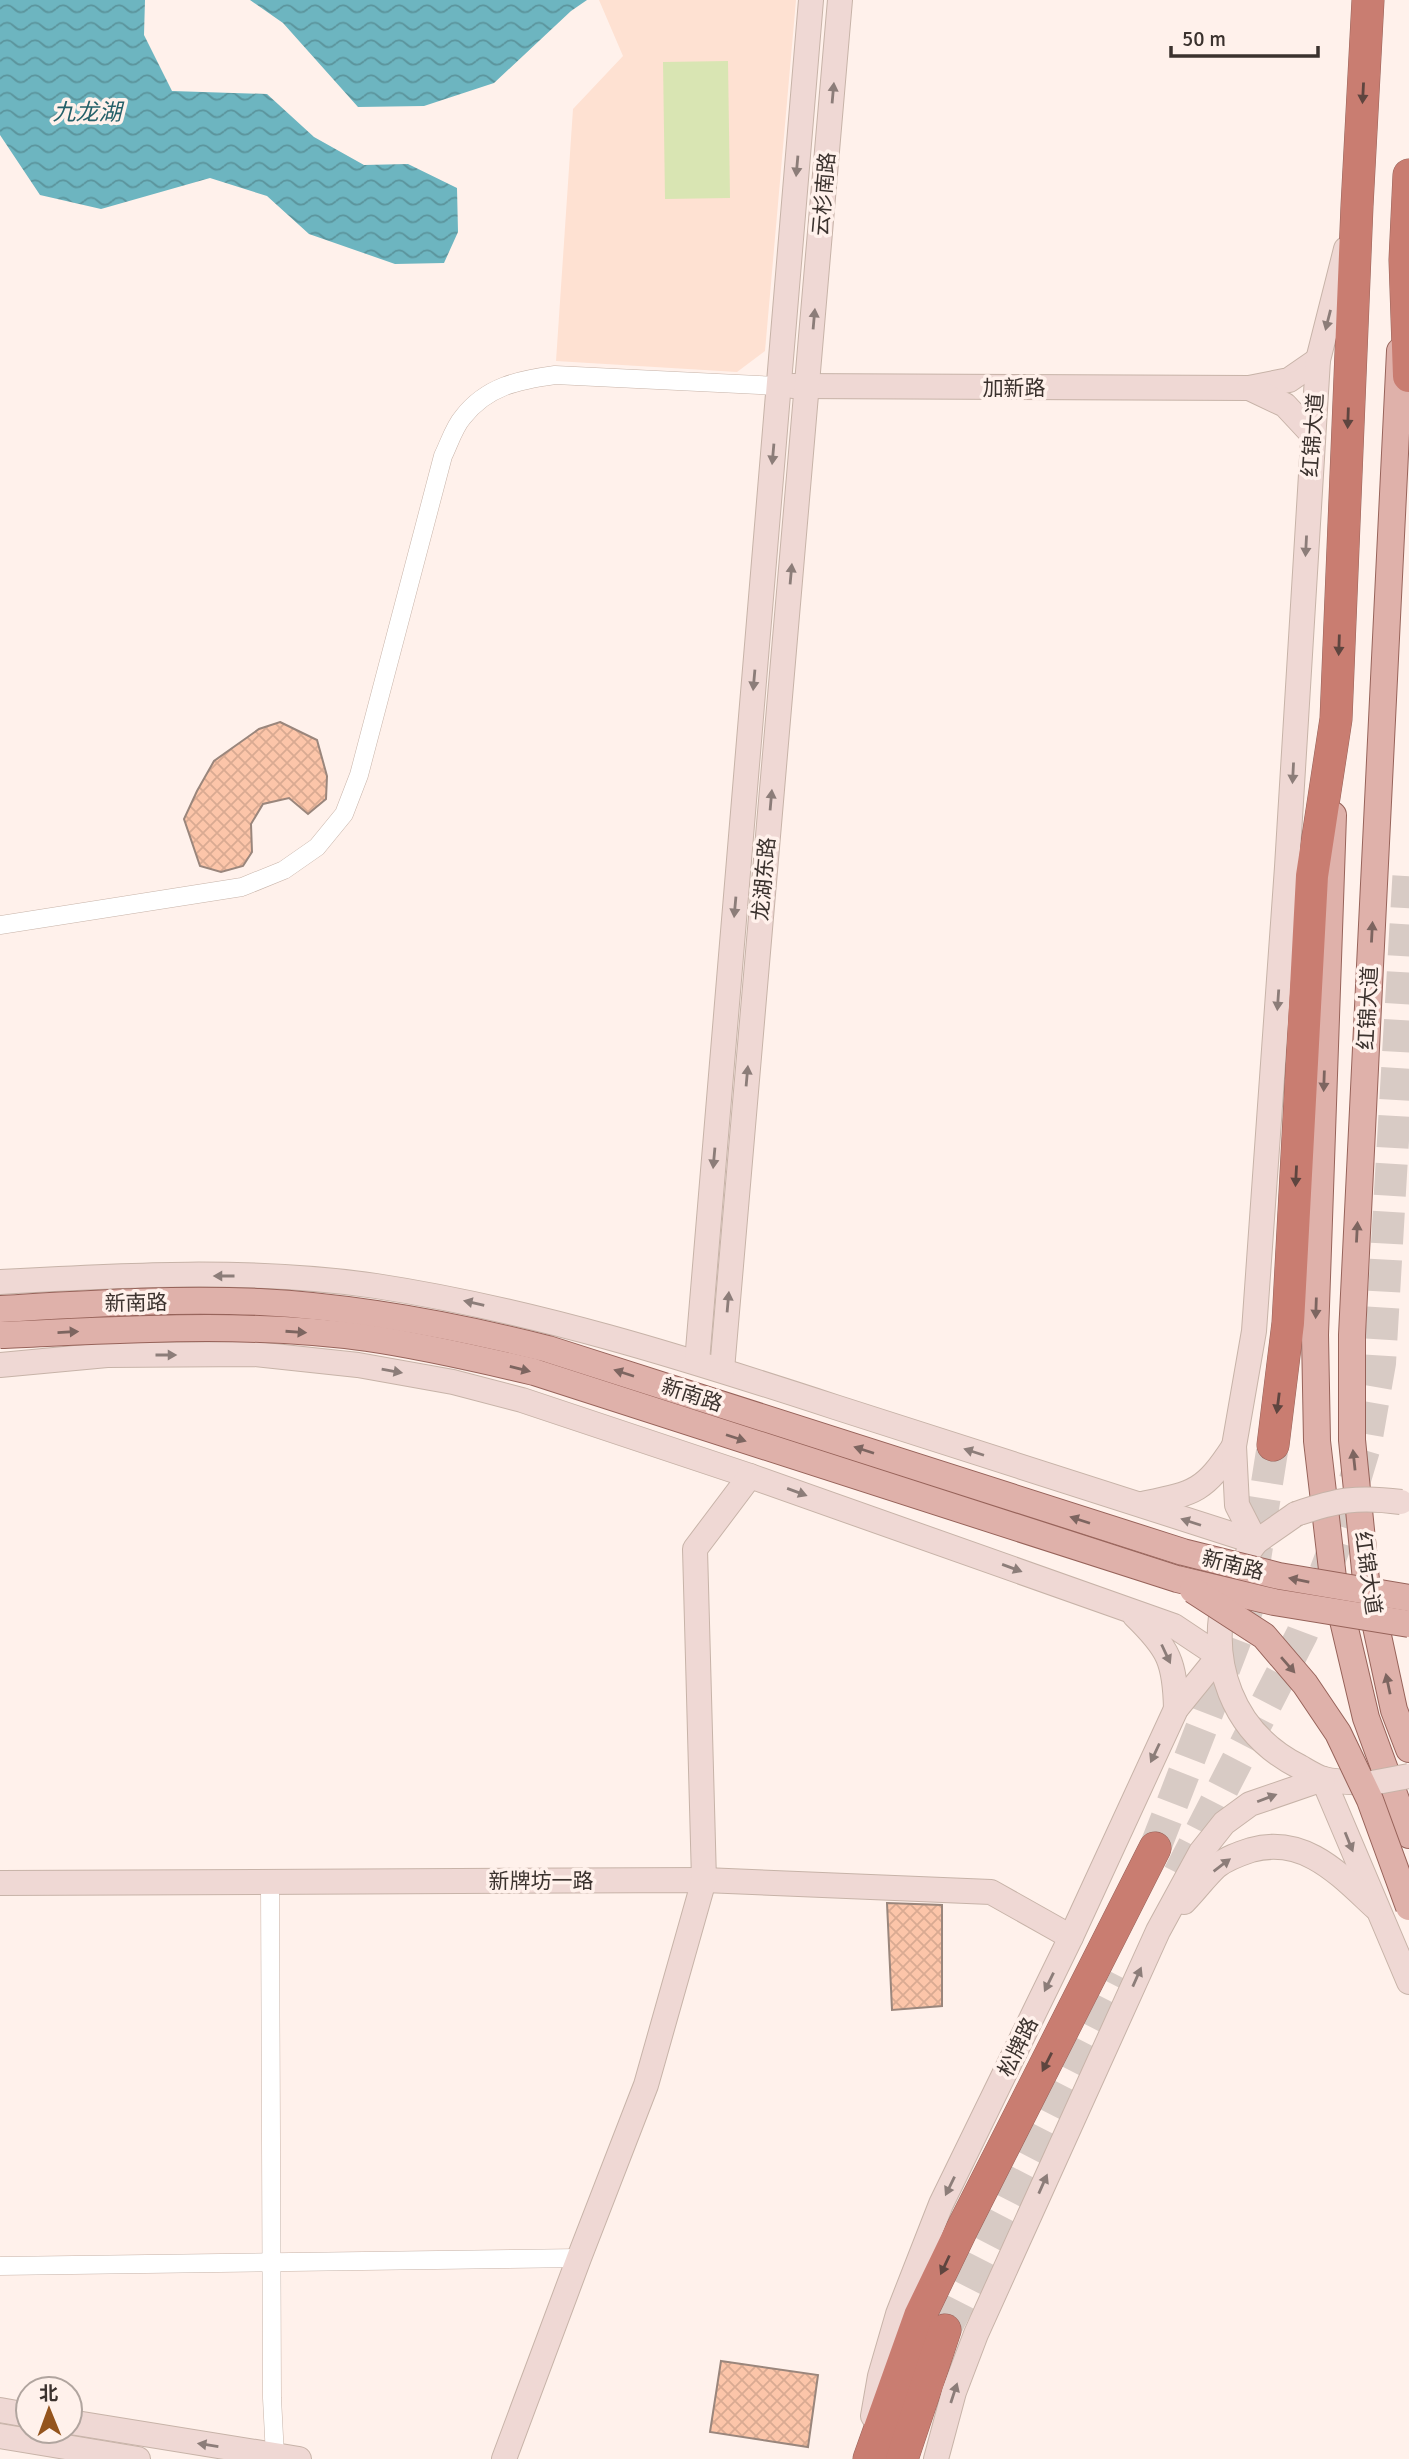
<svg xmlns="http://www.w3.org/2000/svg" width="1409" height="2459" font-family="Signika,'Noto Sans SC',sans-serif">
<defs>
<pattern id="water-waves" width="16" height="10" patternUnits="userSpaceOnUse" patternTransform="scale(1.75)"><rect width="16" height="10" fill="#6db5c0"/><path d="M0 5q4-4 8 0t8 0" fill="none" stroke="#5b949c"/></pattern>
<pattern id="building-cross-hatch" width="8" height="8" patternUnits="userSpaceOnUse" patternTransform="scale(1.75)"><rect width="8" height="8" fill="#fcc5a9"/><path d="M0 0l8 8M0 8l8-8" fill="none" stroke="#d9aa92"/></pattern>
</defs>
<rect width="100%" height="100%" fill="#fff1eb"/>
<path fill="#fee1d2" d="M599,0H796L765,351L737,372L556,361L573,109L623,56Z"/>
<path fill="#d9e5b3" d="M728,61L730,198L665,199L663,62Z"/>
<g fill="url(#water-waves)">
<path d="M0,0H145L144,35L172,91L267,94L314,137L364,165L408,164L457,188L458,232L444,263L395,264L309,234L267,196L210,178L101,209L40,195L0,135Z"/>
<path d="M250,0H587L571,11L494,83L424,106L358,107L283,23Z"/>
</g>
<g fill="url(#building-cross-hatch)" stroke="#9a867c" stroke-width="2">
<path d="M280,722L317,740L327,776L326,799L308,814L289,798L263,804L251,824L252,852L243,866L221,872L200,866L184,819L197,791L214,761L259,729Z"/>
<path d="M887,1903L942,1905V2006L892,2010Z"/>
<path d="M721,2361L818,2375L808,2447L710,2432Z"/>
</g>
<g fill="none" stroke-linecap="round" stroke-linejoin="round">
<g stroke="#d8cbc5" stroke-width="32" stroke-dasharray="32 16" stroke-linecap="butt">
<path d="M1155,1848L1247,1610L1273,1445"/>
<path d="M1179,1874L1302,1634L1336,1543L1366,1443L1380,1363L1409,866"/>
<path d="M945,2330L1125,1979"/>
</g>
<g stroke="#c7b3a8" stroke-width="19">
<g id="street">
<path d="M0,925L242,887L284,870L317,847L344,814L359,775L443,456C449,444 454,427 463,417C487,386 519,380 555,375L778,386"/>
<path d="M270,1883L272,2398L275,2456"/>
<path d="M0,2266L579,2258"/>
</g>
</g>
<g stroke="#c7b3a8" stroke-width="26">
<g id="secondary">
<path d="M793,386L1249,388L1289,380L1318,360"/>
<path d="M1249,388L1285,405L1313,435"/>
<path d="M0,1282C125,1275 252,1268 376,1286C533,1310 685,1358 835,1407C975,1452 1115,1498 1256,1542"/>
<path d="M697,1362L811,0"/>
<path d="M0,1365L107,1355L255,1354L358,1365L453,1382L522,1400L750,1476L1174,1626L1219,1656"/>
<path d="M722,1370L840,0"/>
<path d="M1142,1504C1195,1493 1204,1492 1234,1446"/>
<path d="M1256,1542L1237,1505L1234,1446L1254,1331L1287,867L1318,360L1346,249"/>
<path d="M1248,1553L1256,1542L1296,1514"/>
<path d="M1226,1591C1207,1662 1232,1733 1300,1767C1307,1771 1316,1777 1324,1779C1339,1783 1357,1782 1372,1783"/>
<path d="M1135,1616C1169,1649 1175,1662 1176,1709"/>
<path d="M1323,1779L1409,1982"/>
<path d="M0,1883L704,1880L991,1892L1071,1937"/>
<path d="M1184,1902C1195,1891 1205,1877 1217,1866C1227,1858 1239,1854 1251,1850C1305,1835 1340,1875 1376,1908"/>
<path d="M0,2410L28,2415"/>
<path d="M873,2416L880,2376L898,2314L941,2204L1071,1937L1176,1709L1219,1656"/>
<path d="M70,2422L299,2459"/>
<path d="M0,2436L138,2459"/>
<path d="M504,2459L579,2258L646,2085L704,1880L695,1549L750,1476"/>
<path d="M936,2459L954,2392L976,2334L1158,1931L1201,1852L1224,1823L1250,1804L1323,1779"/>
</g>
</g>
<g stroke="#97635a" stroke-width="28">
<g id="primary">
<path d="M1400,351L1352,1335V1440L1366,1580L1394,1710L1409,1749"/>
<path d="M1333,815L1315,1335L1317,1441L1333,1578L1366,1718L1409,1835"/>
</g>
</g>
<g stroke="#97635a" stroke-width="33">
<g id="highway">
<path d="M1409,175L1405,260L1409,376"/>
<path d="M1273,1445L1288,1323L1312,876L1336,719L1357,206L1368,0"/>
<path d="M869,2459L920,2316L962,2229L1155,1848"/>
<path d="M902,2459L945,2330"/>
</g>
</g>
<use href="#street" stroke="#fff" stroke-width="18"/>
<use href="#secondary" stroke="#efd8d4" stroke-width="24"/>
<use href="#primary" stroke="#dfb1aa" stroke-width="26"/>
<use href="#highway" stroke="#c97d71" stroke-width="32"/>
<g stroke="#c7b3a8" stroke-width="26" stroke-linecap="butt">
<g id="secondary-bridge">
<path d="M1296,1514C1337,1500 1357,1496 1401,1502"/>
<path d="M1372,1783L1409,1776"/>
</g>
</g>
<g stroke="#97635a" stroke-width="28" stroke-linecap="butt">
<g id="primary-bridge">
<path d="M0,1309C86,1304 173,1298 260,1302C358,1307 453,1325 548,1349L1183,1552L1279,1576L1409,1598"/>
<path d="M0,1335C121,1330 246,1321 367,1338C423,1346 479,1359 534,1372L1177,1579L1274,1602L1409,1624"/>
<path d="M1193,1590L1264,1636L1305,1684L1338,1733L1370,1800L1409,1907"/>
</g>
</g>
<use href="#secondary-bridge" stroke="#efd8d4" stroke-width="24"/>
<use href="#primary-bridge" stroke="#dfb1aa" stroke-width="26"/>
</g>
<defs><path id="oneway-solid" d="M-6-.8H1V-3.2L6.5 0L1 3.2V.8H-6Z" transform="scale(1.75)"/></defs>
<g fill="#8c7d79">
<use href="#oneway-solid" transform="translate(833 93) rotate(-85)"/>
<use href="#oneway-solid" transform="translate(797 166) rotate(95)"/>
<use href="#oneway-solid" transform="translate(814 319) rotate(-85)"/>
<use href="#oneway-solid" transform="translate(1328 320) rotate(104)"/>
<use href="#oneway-solid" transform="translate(773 454) rotate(95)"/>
<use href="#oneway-solid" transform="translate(1306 546) rotate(93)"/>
<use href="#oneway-solid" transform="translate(791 574) rotate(-85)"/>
<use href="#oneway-solid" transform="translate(754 680) rotate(95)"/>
<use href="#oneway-solid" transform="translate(1293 773) rotate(93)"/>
<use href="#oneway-solid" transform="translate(771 800) rotate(-85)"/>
<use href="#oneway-solid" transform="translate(735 907) rotate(95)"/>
<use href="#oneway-solid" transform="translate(1278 1000) rotate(94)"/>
<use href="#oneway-solid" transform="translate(747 1076) rotate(-85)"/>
<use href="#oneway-solid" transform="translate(714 1158) rotate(95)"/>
<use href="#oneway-solid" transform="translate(224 1276) rotate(-180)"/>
<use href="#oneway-solid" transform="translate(728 1302) rotate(-85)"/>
<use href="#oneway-solid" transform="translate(474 1303) rotate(-167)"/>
<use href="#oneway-solid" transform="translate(166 1355)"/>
<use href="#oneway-solid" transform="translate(392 1371) rotate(10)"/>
<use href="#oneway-solid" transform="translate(974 1452) rotate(-162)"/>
<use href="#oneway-solid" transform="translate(797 1492) rotate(20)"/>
<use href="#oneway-solid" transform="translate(1191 1522) rotate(-162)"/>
<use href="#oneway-solid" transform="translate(1012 1568) rotate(20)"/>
<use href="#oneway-solid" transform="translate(1166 1654) rotate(65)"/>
<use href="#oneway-solid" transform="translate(1155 1753) rotate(115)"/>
<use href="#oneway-solid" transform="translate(1267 1798) rotate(-21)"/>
<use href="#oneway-solid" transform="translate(1349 1842) rotate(68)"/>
<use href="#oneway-solid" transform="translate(1222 1865) rotate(-37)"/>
<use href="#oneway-solid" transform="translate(1137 1977) rotate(-66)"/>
<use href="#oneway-solid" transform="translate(1049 1982) rotate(116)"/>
<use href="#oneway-solid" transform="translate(1043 2184) rotate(-66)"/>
<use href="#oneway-solid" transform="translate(950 2186) rotate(116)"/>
<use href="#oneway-solid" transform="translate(954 2393) rotate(-72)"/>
<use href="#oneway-solid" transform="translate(208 2445) rotate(-171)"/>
</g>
<g fill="#5e453f">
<use href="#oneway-solid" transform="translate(1363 93) rotate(93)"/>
<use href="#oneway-solid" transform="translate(1348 418) rotate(92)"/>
<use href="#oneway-solid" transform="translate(1339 645) rotate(92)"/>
<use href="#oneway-solid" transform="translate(1296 1176) rotate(93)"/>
<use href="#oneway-solid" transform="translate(1278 1403) rotate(97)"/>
<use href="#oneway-solid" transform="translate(1047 2062) rotate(117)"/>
<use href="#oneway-solid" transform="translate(945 2265) rotate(115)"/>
</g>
<g fill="#7d6560">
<use href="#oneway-solid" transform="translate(1372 932) rotate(-87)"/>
<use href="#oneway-solid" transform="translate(1324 1081) rotate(92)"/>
<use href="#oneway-solid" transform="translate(1357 1232) rotate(-87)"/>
<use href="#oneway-solid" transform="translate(1316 1308) rotate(92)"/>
<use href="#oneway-solid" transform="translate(68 1332) rotate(-3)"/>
<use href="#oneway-solid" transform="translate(296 1332) rotate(4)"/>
<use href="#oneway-solid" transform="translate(520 1369) rotate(14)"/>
<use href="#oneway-solid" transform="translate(624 1373) rotate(-162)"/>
<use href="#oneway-solid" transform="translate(736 1438) rotate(18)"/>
<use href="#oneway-solid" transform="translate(864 1450) rotate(-162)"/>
<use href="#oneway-solid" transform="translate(1354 1460) rotate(-96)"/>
<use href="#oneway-solid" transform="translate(1080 1520) rotate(-162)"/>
<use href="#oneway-solid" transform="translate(1299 1580) rotate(-169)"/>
<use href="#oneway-solid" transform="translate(1288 1665) rotate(49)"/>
<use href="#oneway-solid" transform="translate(1388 1684) rotate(-102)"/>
</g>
<g text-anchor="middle" stroke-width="7" stroke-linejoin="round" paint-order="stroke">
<g font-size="21" fill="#3b322e" stroke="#fff1eb">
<text transform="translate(824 194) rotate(-85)" y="7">云杉南路</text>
<text x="1014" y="395">加新路</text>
<text transform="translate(1313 435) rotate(-86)" y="7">红锦大道</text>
<text transform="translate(764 879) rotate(-85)" y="7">龙湖东路</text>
<text transform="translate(1368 1008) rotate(-87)" y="7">红锦大道</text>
<text transform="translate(136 1303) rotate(-1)" y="7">新南路</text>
<text transform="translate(692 1395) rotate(18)" y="7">新南路</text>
<text transform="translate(1233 1565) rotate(14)" y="7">新南路</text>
<text transform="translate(1368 1573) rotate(82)" y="7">红锦大道</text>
<text x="541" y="1888">新牌坊一路</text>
<text transform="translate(1018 2047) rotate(-64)" y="7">松牌路</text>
</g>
<g font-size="23" font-style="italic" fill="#246069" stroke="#fff1eb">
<text x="87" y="120">九龙湖</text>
</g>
</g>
<g transform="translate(49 2410) rotate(359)"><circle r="33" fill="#fff1eb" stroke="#b1a59f" stroke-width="2"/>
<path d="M0-5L12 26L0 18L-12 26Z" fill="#94541d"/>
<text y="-10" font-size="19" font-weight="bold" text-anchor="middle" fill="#3b322e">北</text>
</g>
<path d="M1171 46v10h147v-10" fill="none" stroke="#3b322e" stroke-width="3.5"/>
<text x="1182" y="46" font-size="21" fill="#3b322e" stroke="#fff1eb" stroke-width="5" paint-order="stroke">50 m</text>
</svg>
